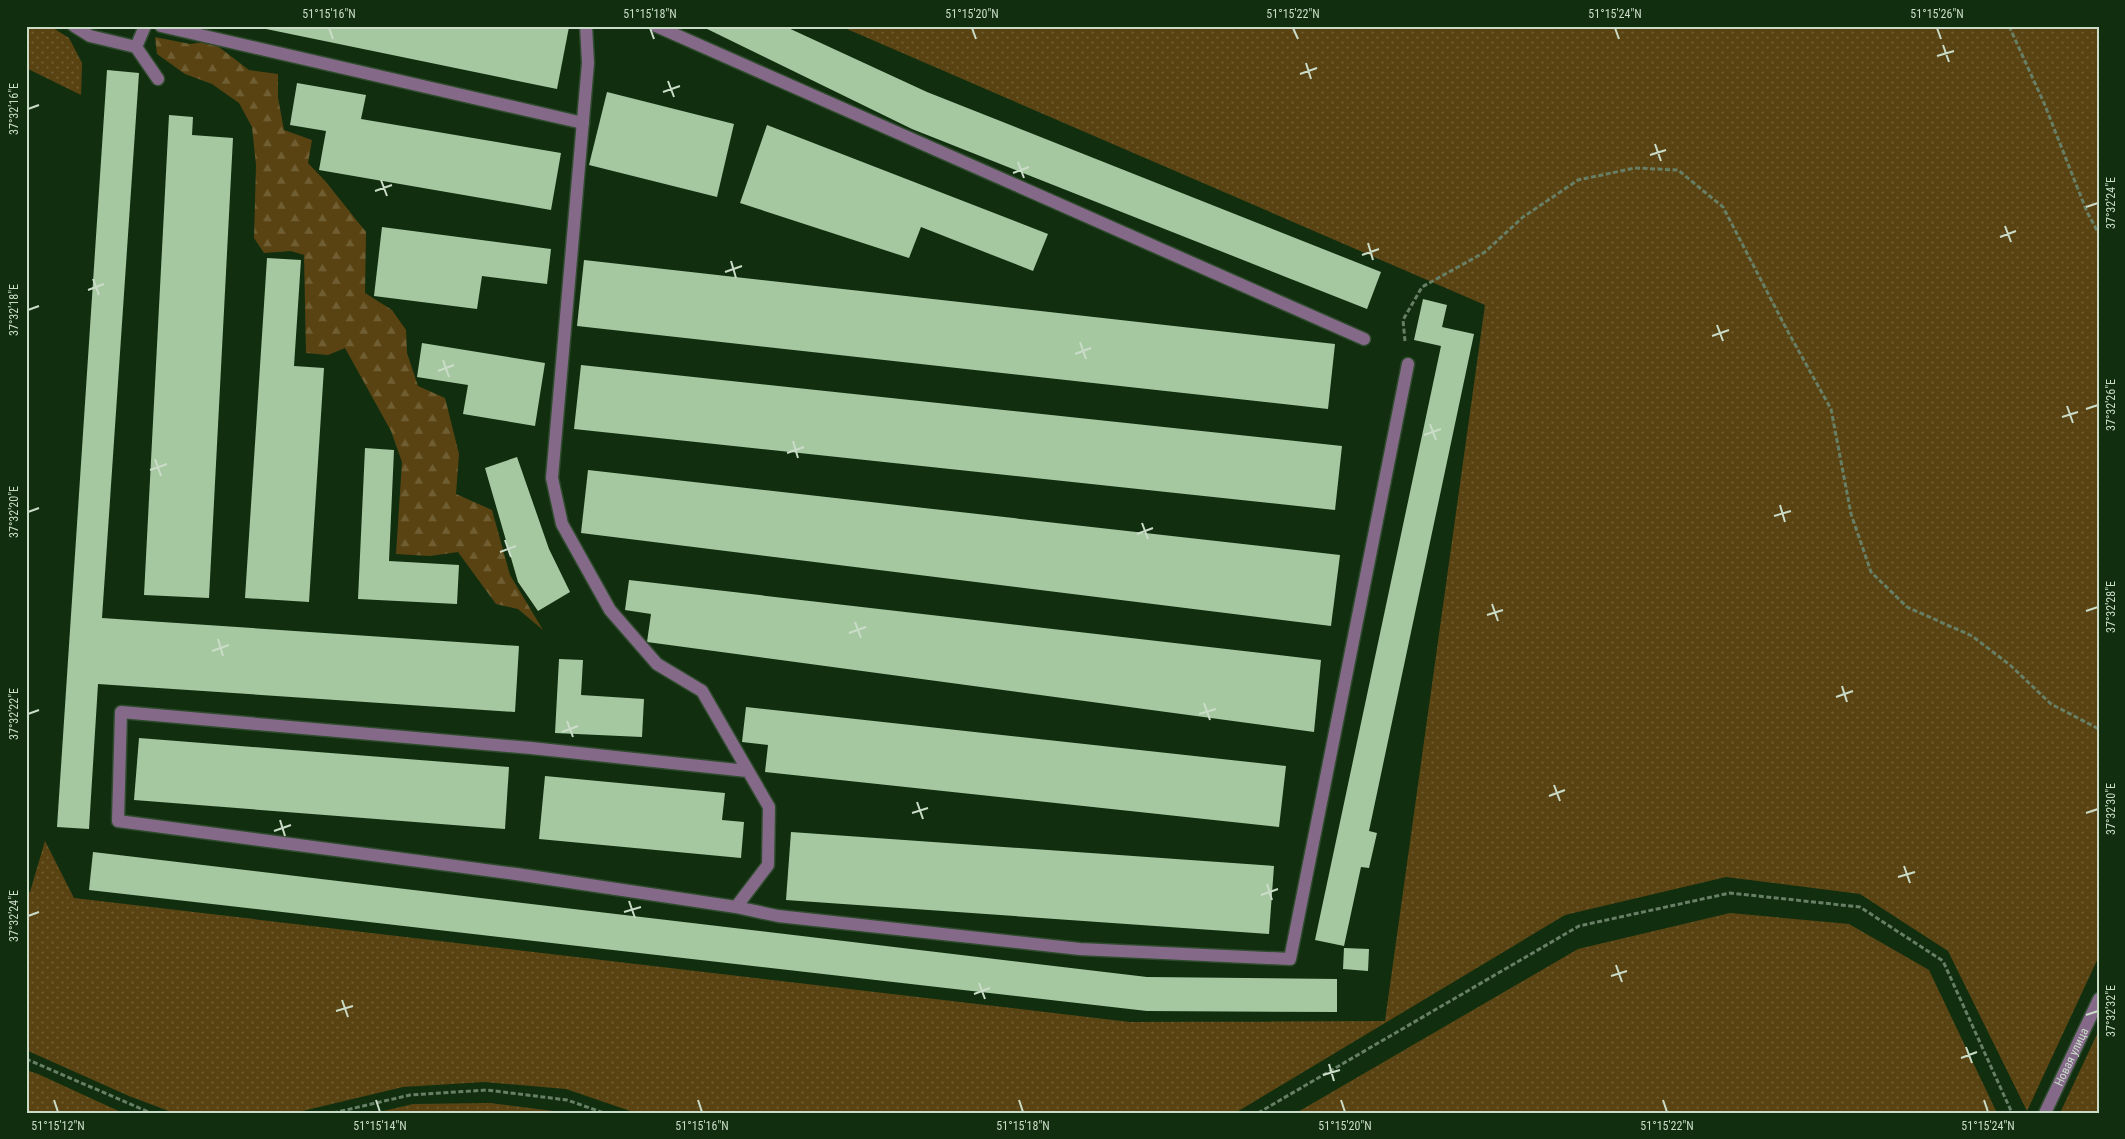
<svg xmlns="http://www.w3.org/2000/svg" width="2125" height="1139" font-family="'Roboto Condensed',sans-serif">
<defs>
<pattern id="grass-dots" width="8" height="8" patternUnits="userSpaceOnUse" patternTransform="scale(1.25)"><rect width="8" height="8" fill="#5a4312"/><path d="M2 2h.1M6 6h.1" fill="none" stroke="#705e33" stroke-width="1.8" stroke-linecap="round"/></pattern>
<pattern id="forest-firs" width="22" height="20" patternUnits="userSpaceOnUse" patternTransform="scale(1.25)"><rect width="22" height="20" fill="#5a4312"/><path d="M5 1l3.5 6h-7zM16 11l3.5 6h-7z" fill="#705e33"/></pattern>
</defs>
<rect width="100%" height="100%" fill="#112f0f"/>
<g fill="url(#grass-dots)">
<path d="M26,26H50L69,38L82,63L81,95L26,68Z"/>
<path d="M840,26H2099V956L2027,1111L1948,951L1860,894L1726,877L1565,915L1235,1113H636L566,1089L484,1082L403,1087L294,1113H174L129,1096L26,1050V892H30L45,841L74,898L1130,1022L1385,1021L1485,305Z"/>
<path d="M1730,913L1849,924L1929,970L1997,1113H1296L1578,949Z"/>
<path d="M2099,1030V1113H2060Z"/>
<path d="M26,1070L38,1074L123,1113H26Z"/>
<path d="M490,1103L569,1113H375L413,1104Z"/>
</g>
<path fill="url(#forest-firs)" d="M155,37L190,44L211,41L249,70L278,74V98L284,130L312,140L308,163L326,182L366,232L365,293L392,310L406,330L407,353L418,386L445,398L459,454L456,494L492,510L510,575L543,630L518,609L496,604L458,552L430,556L396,554L402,462L391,431L345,348L328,355L306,353L304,255L291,251L264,253L254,238L256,165L252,127L239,103L212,84L185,74L157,54Z"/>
<g fill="#a5c8a1">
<path d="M252,26H567L569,27L557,89Z"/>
<path d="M701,26H784L927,92L1381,272L1367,309L912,129Z"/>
<path d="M107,70L139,73L102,618L519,646L515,712L98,684L89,829L57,827Z"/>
<path d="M297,83L366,95L361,119L561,153L551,210L319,170L326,131L290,125Z"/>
<path d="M607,92L734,124L717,197L589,165Z"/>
<path d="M169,115L193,117L192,135L233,138L209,598L144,595Z"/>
<path d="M767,125L1048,234L1033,271L921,227L909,258L740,203Z"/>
<path d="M382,227L551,249L547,284L482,276L477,309L374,296Z"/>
<path d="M267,258L301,260L294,366L324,368L309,602L245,598Z"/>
<path d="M584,260L1335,344L1328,409L577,326Z"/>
<path d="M1423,299L1447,305L1442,327L1474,334L1369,831L1377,833L1369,868L1361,867L1344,946L1315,940L1441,346L1414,340Z"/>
<path d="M422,343L545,363L535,426L463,414L468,385L417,377Z"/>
<path d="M581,365L1342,446L1335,510L574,429Z"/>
<path d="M365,448L394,450L389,561L459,565L457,604L358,599Z"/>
<path d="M517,457L549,549L570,592L538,611L518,582L485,468Z"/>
<path d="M588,470L1340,555L1331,626L581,533Z"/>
<path d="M629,580L1321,660L1314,732L647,642L651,614L625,610Z"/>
<path d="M559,659L583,660L581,695L644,699L642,737L555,733Z"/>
<path d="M746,707L1286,766L1279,827L765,772L768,745L742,742Z"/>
<path d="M139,738L509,767L505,829L134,800Z"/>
<path d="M545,776L725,793L722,820L744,822L741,858L539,839Z"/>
<path d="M791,832L1274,866L1269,934L786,900Z"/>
<path d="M93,852L1147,977L1337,979V1012L1147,1011L89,890Z"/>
<path d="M1344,948L1369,949L1368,971L1343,969Z"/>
</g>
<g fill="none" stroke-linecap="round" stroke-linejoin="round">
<g stroke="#2f4b2d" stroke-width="15">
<g id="minor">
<path d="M74,26L90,36L136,47"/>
<path d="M145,26L136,47L158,79"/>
<path d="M161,26L583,123"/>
<path d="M586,26L588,63L552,478L562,524L610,610L657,664L702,691L769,807L768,865L736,907L516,874L118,821L121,712L531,748L747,771"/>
<path d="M656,26L1364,339"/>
<path d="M736,907L778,916L1080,949L1290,959L1408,364"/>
<path id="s1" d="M2045,1113L2099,999"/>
</g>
</g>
<g stroke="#677f65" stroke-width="3" stroke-dasharray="5 2.5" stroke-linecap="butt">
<path d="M2009,26L2044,103L2087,212L2099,234"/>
<path d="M1405,341L1403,320L1422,287L1485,252L1523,217L1578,180L1635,168L1678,170L1723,207L1787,330L1831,409L1851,514L1871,572L1907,607L1972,636L2010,665L2051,704L2099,729"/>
<path d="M26,1059L151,1113"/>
<path d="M333,1113L410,1095L487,1090L567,1100L604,1113"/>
<path d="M1258,1113L1579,926L1730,893L1860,907L1943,961L2012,1113"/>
</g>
<use href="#minor" stroke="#846a88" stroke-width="12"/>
</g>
<path fill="none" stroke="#cadcc8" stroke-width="2" d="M329,28L333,39M650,28L654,39M972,28L976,39M1293,28L1298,39M1615,28L1619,39M1937,28L1941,39M1943,45L1949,62M1937,56L1954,51M1306,63L1311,79M1300,74L1317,68M668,81L674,97M663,92L680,86M28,109L39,105M1655,144L1661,161M1650,155L1666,150M1018,162L1024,178M1013,173L1029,167M381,180L387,196M375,191L392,185M2086,207L2098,203M2005,226L2011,242M2000,237L2016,231M1368,243L1373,260M1362,255L1379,249M731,261L736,278M725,272L742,266M93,279L99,295M88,290L104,284M28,310L39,306M1717,325L1723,341M1712,336L1729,330M1080,342L1086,359M1075,354L1091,348M443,360L449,377M438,371L454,365M2067,406L2073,423M2086,409L2098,405M2062,417L2078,412M1430,424L1436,440M1424,435L1441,429M793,441L798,458M787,453L804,447M155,459L161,476M150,470L167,464M1780,505L1785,522M28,512L39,508M1774,516L1791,511M1142,523L1148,539M1137,534L1153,528M505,540L511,557M500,552L516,546M1492,604L1498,621M2086,611L2098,607M1487,615L1503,610M855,622L861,638M849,633L866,627M218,639L223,656M212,651L229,645M1842,686L1847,702M1836,697L1853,691M1204,703L1210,720M28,714L39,710M1199,714L1216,709M567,721L573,737M562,732L578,726M1554,785L1560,801M1549,796L1565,790M917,802L923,819M912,813L928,808M2086,813L2098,809M280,820L285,836M274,831L291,825M1904,866L1910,883M1898,877L1915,872M1267,884L1272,900M1261,895L1278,889M629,901L635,918M624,912L641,907M28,916L39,912M1616,965L1622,982M1611,976L1627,971M979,983L985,999M974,994L990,988M342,1000L348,1017M336,1011L353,1006M2086,1015L2098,1011M1966,1047L1972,1063M1961,1058L1977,1052M1329,1064L1334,1081M1323,1075L1340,1070M54,1100L58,1112M376,1100L380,1112M698,1100L702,1112M1019,1100L1023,1112M1341,1100L1345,1112M1663,1100L1667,1112M1984,1100L1988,1112"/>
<g text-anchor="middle" stroke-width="5" stroke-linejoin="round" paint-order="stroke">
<g font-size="12" fill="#cadcc8" stroke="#112f0f">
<text dy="4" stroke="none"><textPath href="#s1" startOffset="62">Новая улица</textPath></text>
</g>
</g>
<rect width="2125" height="1139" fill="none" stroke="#112f0f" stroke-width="55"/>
<rect x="28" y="28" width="2070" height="1084" fill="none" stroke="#cadcc8" stroke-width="2"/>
<g font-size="12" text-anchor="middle" fill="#cadcc8">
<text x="329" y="18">51°15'16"N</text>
<text x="650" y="18">51°15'18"N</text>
<text x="972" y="18">51°15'20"N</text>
<text x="1293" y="18">51°15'22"N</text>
<text x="1615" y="18">51°15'24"N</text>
<text x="1937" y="18">51°15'26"N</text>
<text transform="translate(14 109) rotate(-90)" y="4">37°32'16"E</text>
<text transform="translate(2111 203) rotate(-90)" y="4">37°32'24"E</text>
<text transform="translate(14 310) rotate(-90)" y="4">37°32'18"E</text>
<text transform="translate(2111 405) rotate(-90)" y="4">37°32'26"E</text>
<text transform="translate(14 512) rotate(-90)" y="4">37°32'20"E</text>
<text transform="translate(2111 607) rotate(-90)" y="4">37°32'28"E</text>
<text transform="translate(14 714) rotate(-90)" y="4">37°32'22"E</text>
<text transform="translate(2111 809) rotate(-90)" y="4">37°32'30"E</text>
<text transform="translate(14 916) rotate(-90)" y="4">37°32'24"E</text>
<text transform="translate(2111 1011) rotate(-90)" y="4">37°32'32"E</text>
<text x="58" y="1130">51°15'12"N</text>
<text x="380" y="1130">51°15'14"N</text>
<text x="702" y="1130">51°15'16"N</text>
<text x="1023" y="1130">51°15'18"N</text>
<text x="1345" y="1130">51°15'20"N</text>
<text x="1667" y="1130">51°15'22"N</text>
<text x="1988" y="1130">51°15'24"N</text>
</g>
</svg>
